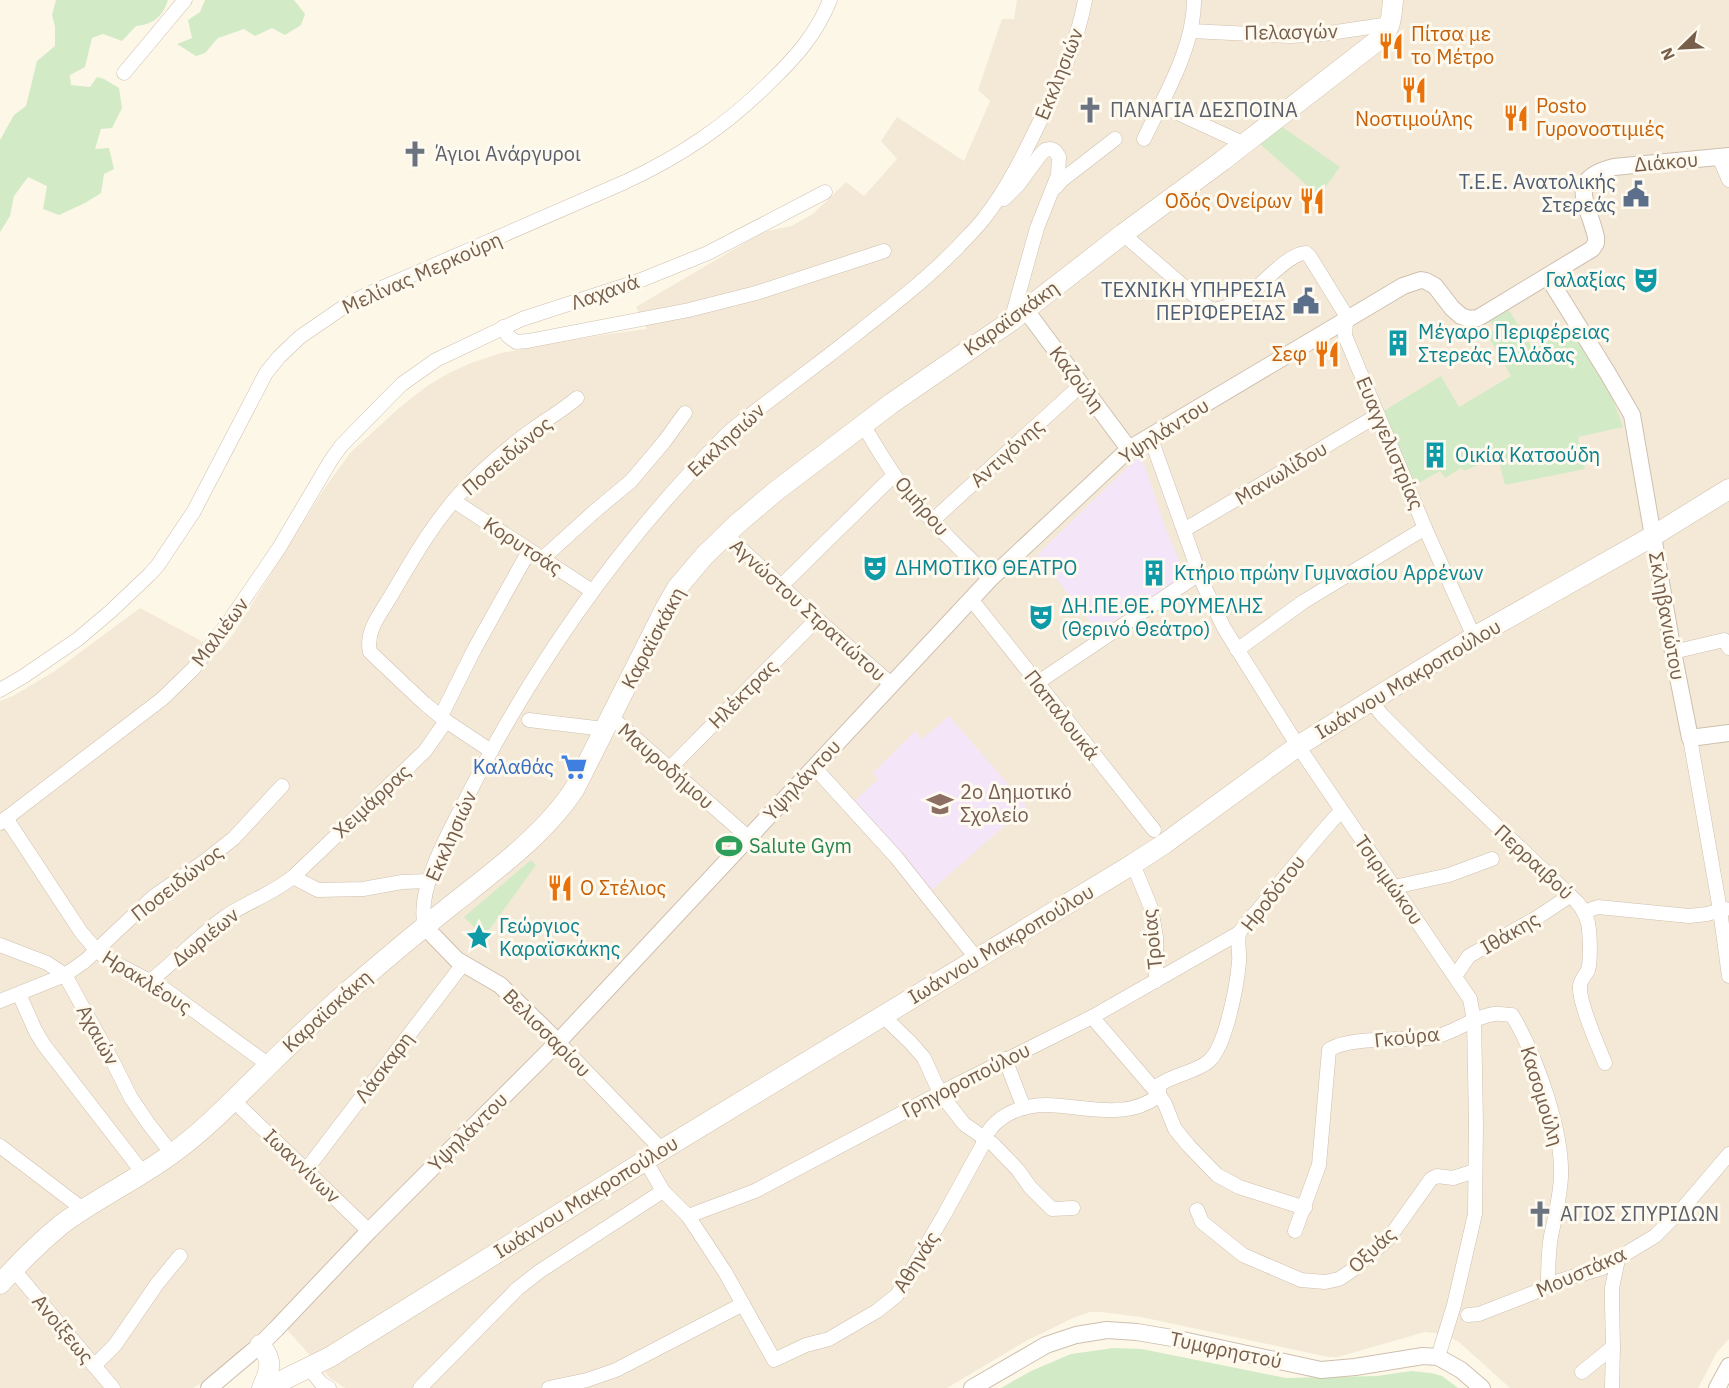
<svg xmlns="http://www.w3.org/2000/svg" width="1729" height="1388" font-family="'IBM Plex Sans',sans-serif">
<rect width="100%" height="100%" fill="#fdf7e8"/>
<path fill="#f4e9d7" d="M1017,0H1729V1339L1717,1352L1698,1388H1510L1459,1342L1450,1337L1435,1333L1425,1332L1338,1357H1328L1141,1317L1101,1312H1090L1073,1318L1026,1341L947,1388H345L330,1378L276,1317L211,1377L193,1388H0V701L13,696L55,671L140,608L220,651L234,633L326,486L351,452L398,409L427,386L449,373L471,363L501,353L602,335L647,329L636,307L763,232L791,226L813,214L846,182L864,196L897,159L881,141L897,117L964,161L990,101L978,90L1002,19H1014Z"/>
<g fill="#f4e5f9">
<path d="M1138,457L1144,464L1164,524L1185,575L1098,631L1037,555Z"/>
<path d="M949,716L1027,806L932,890L853,802L878,779L873,773L915,731L922,739Z"/>
</g>
<g fill="#d2ebc6">
<path d="M56,0H168C163,16 153,25 136,26L122,41L103,34L92,38L85,67L70,75L71,85L90,87L97,77L104,79L119,88L122,108L112,128L101,129L95,149L109,148L114,169L104,174L101,193L85,203L59,215L43,209L47,186L28,177L14,196L10,216L0,232V140L14,115L26,106L37,61L55,46V27L52,15Z"/>
<path d="M205,0H294L305,14L301,25L285,35L272,28L255,36L244,29L218,38L205,53L196,56L177,44L192,38L188,20L200,12Z"/>
<path d="M1281,126L1340,167L1319,196L1259,143Z"/>
<path d="M1509,310L1532,348L1569,326L1611,395L1623,427L1578,437L1585,469L1505,485L1498,457L1464,471L1461,468L1445,478L1440,471L1415,485L1382,412L1441,376L1459,407L1511,376L1487,334L1495,329L1490,321Z"/>
<path d="M531,860L536,865L484,937L464,917Z"/>
<path d="M1113,1348L1142,1349L1286,1378L1377,1376L1411,1371L1431,1373L1442,1376L1458,1388H1001L1031,1371L1071,1354Z"/>
</g>
<g fill="none" stroke-linecap="round" stroke-linejoin="round">
<g stroke="#cfbfae" stroke-width="15">
<g id="minor">
<path d="M1191,31L1290,36L1323,34L1390,24"/>
<path d="M124,73L185,0"/>
<path d="M1160,105L1245,144"/>
<path d="M1144,139C1164,97 1194,48 1194,0"/>
<path d="M1719,157L1729,180"/>
<path d="M1056,187L1062,180L1115,139"/>
<path d="M1004,199L1018,185L1040,155L1045,150L1051,149L1055,151L1059,157L1058,175L1037,228L1011,321"/>
<path d="M1123,234L1211,310C1222,309 1232,306 1242,300C1257,290 1289,252 1306,253L1310,257L1344,312L1346,321L1345,336L1425,528L1474,637"/>
<path d="M503,327L508,336L516,342L528,341L689,310L756,293L884,251"/>
<path d="M863,425C878,449 891,473 909,495C934,525 963,551 990,579"/>
<path d="M1150,436L1203,584L1224,628L1298,746L1470,999L1474,1020L1476,1123L1475,1214L1454,1305L1438,1357"/>
<path d="M454,501L592,591"/>
<path d="M932,521L1081,385"/>
<path d="M1184,530L1378,415"/>
<path d="M726,535L817,619L891,684"/>
<path d="M542,559L595,511L631,481L664,442L685,413"/>
<path d="M781,586L894,475"/>
<path d="M971,599L1154,830"/>
<path d="M1237,650L1303,602L1425,528"/>
<path d="M1673,652L1724,640L1729,648"/>
<path d="M1037,683L1199,574"/>
<path d="M0,690L24,676L78,639L111,611L150,574L158,565L194,511L266,373L279,357L300,337L345,306L368,294L625,182C681,156 727,125 771,81C796,57 817,33 830,0"/>
<path d="M1371,701L1382,715L1421,754L1577,902C1582,908 1586,915 1588,923C1590,933 1591,961 1588,970C1585,976 1580,980 1580,987C1579,1003 1598,1046 1605,1063"/>
<path d="M441,716L475,648L529,551"/>
<path d="M611,717L749,838"/>
<path d="M529,720L604,729"/>
<path d="M1690,738L1720,910L1729,976"/>
<path d="M491,751L446,721L424,703L370,652C365,630 382,612 392,594C414,556 438,515 469,484C488,465 510,446 532,430C547,419 563,410 577,398"/>
<path d="M814,767L896,857L977,959"/>
<path d="M669,769L817,619"/>
<path d="M6,818L81,932L97,951L111,961L163,988L269,1065"/>
<path d="M0,823L162,699L193,669L228,623L279,548L331,460L341,446L390,396L402,384L436,360L522,319L636,282L708,253L825,192"/>
<path d="M1133,864L1151,908L1156,937V981"/>
<path d="M293,877L318,890L363,889L402,882L429,881"/>
<path d="M1394,887L1449,875L1492,859"/>
<path d="M1584,912L1598,907L1689,916L1707,914L1726,909"/>
<path d="M425,927C415,889 451,829 468,795C535,663 621,541 726,435C734,427 744,420 753,413C778,394 803,375 828,356C872,321 918,288 958,247C967,237 977,228 985,217C1009,186 1026,150 1043,115C1061,79 1078,40 1085,0"/>
<path d="M0,945L47,963L65,975L114,1064L131,1098L148,1123L172,1154"/>
<path d="M1455,976L1469,956L1538,917L1565,899L1568,894"/>
<path d="M150,981C176,961 198,936 225,917C247,902 272,894 293,877L425,751L446,721"/>
<path d="M19,994L36,1032L44,1045L143,1173"/>
<path d="M0,1001L65,975L85,961L153,897L205,861L234,838L282,786"/>
<path d="M883,1016L911,1043L924,1058L940,1093L964,1124L993,1144L1018,1170L1030,1187L1052,1209L1073,1208"/>
<path d="M1092,1017L1159,1095L1165,1104L1175,1129L1188,1145L1217,1175L1239,1187L1305,1208"/>
<path d="M558,1042L662,1150"/>
<path d="M1005,1059L1024,1108"/>
<path d="M234,1101L369,1231"/>
<path d="M0,1146L84,1210"/>
<path d="M645,1160L663,1191L688,1216L725,1272L774,1360L806,1345L829,1339L877,1311L897,1295L944,1215L982,1146C990,1117 1019,1105 1047,1105C1084,1106 1128,1121 1159,1095V1085C1174,1074 1195,1073 1209,1061C1226,1046 1237,985 1239,962C1240,953 1237,943 1239,934C1241,928 1254,915 1259,909C1286,876 1312,842 1341,811"/>
<path d="M306,1170L463,964"/>
<path d="M1197,1210L1202,1222L1243,1255L1301,1280L1325,1282L1339,1279L1351,1271L1389,1238L1431,1179L1437,1176L1453,1178L1475,1171"/>
<path d="M688,1216L755,1191L940,1093L1092,1017L1239,933"/>
<path d="M1295,1231L1319,1165L1329,1050C1348,1036 1408,1041 1434,1037C1455,1033 1472,1017 1494,1014C1500,1013 1506,1015 1512,1015C1536,1055 1563,1131 1561,1177C1560,1197 1555,1217 1551,1236C1548,1253 1548,1270 1548,1286"/>
<path d="M13,1269L113,1388"/>
<path d="M1468,1315L1479,1314L1533,1293L1559,1281L1602,1268L1655,1236L1683,1208L1729,1154"/>
<path d="M94,1366L115,1345L157,1284L180,1256"/>
<path d="M309,1368L321,1383L329,1388"/>
<path d="M1582,1372L1613,1347"/>
<path d="M420,1388L517,1289L540,1271L663,1191"/>
<path d="M549,1388L587,1380L616,1370L743,1304"/>
<path d="M1612,1388L1613,1347L1612,1304V1288L1618,1259"/>
</g>
</g>
<g stroke="#cfbfae" stroke-width="18">
<g id="tertiary">
<path d="M1548,277L1607,372L1632,415L1673,652L1690,738L1729,733"/>
<path d="M1025,309L1129,449"/>
<path d="M425,927L457,960L500,985L558,1042"/>
<path d="M209,1388L260,1345L276,1329L369,1231L558,1042L990,579L1129,449L1403,286L1421,280L1426,281L1435,286L1452,308L1461,316L1470,319L1478,318L1592,249L1596,243V237C1588,202 1565,179 1614,167L1729,156"/>
<path d="M972,1388L1046,1345L1076,1335L1107,1330L1137,1332L1178,1339L1321,1370L1355,1367L1423,1356L1438,1357L1461,1370L1482,1388"/>
<path d="M1717,1388L1729,1366"/>
</g>
</g>
<g stroke="#d2c0ab" stroke-width="21">
<g id="secondary">
<path d="M0,1284C19,1263 40,1242 62,1224C97,1198 138,1179 173,1153C209,1127 238,1095 270,1064C292,1042 316,1020 339,999C377,966 415,934 454,903C496,870 546,833 575,788L665,609L677,588L705,555L737,524L776,491L892,403L1011,321L1123,234L1222,161L1377,41C1392,28 1391,20 1393,0"/>
<path d="M260,1345C274,1360 270,1370 262,1388"/>
<path d="M267,1388L330,1357L662,1150L1133,864L1164,844L1298,746L1474,637L1653,536L1729,489"/>
</g>
</g>
<use href="#minor" stroke="#fff" stroke-width="14"/>
<use href="#tertiary" stroke="#fff" stroke-width="16"/>
<use href="#secondary" stroke="#fff" stroke-width="20"/>
</g>
<defs>
<g id="restaurant-bare" transform="scale(2.07)"><path d="M-5-6h1v4h1v-4h1v4h1v-4h1v5L-1.5 .5V6h-2V.5L-5-1ZM5-6V6H3V1.5H1.5Q1.5-4 5-6Z" fill="#e8710a" stroke="#fffaef" stroke-width="2.5" paint-order="stroke"/></g>
<g id="church-bare" transform="scale(2.07)"><path d="M-1.2-6h2.4v3.5h3.3v2.4h-3.3V6h-2.4V-.1h-3.3v-2.4h3.3Z" fill="#6b7280" stroke="#fffaef" stroke-width="2.5" paint-order="stroke"/></g>
<g id="civic-bare" transform="scale(2.07)"><path d="M-.6-6.5H3V-4.5H.6V-3L4-1V1h2V6H-6V1h2V-1L-.6-3ZM-1.2 2.5V6h2.4V2.5Z" fill="#5c6f8a" stroke="#fffaef" stroke-width="2.5" paint-order="stroke"/></g>
<g id="theatre-bare" transform="scale(2.07)"><path d="M-5-5.5Q0-4 5-5.5V0Q5 5 0 6Q-5 5-5 0ZM-3.3-2.5H-1v1.5H-3.3ZM1-2.5H3.3v1.5H1ZM-2.8 1Q0 5.5 2.8 1Z" fill="#0f9aa8" stroke="#fffaef" stroke-width="2.5" paint-order="stroke"/></g>
<g id="building-bare" transform="scale(2.07)"><path d="M-4-6H4V6H1V3H-1V6H-4ZM-2.5-4.3h1.7v1.8h-1.7ZM.8-4.3h1.7v1.8H.8ZM-2.5-1h1.7V.8h-1.7ZM.8-1h1.7V.8H.8Z" fill="#0f9aa8" stroke="#fffaef" stroke-width="2.5" paint-order="stroke"/></g>
<g id="supermarket-bare" transform="scale(2.07)"><path d="M-6-5.5h2.5l.6 2H6L4.5 2H-2.5L-4.4-4H-6ZM-1.5 3.2a1.3 1.3 0 1 0 .1 0ZM3 3.2a1.3 1.3 0 1 0 .1 0Z" fill="#3f7fe0" stroke="#fffaef" stroke-width="2.5" paint-order="stroke"/></g>
<g id="school-bare" transform="scale(2.07)"><path d="M0-5L7-2L0 1L-7-2ZM-4 1L0 2.5L4 1V4Q0 6-4 4Z" fill="#8d6e63" stroke="#fffaef" stroke-width="2.5" paint-order="stroke"/></g>
<g id="stadium-bare" transform="scale(2.07)"><path d="M0-5a6.5 5 0 1 0 0 10a6.5 5 0 1 0 0-10ZM-3.5-1.8h7v3.6h-7Z" fill="#2e9e5b" stroke="#fffaef" stroke-width="2.5" paint-order="stroke"/></g>
<g id="sight-bare" transform="scale(2.07)"><path d="M0-6L1.8-2.2L6-1.7L2.9 1.2L3.7 5.4L0 3.3L-3.7 5.4L-2.9 1.2L-6-1.7L-1.8-2.2Z" fill="#0f9aa8" stroke="#fffaef" stroke-width="2.5" paint-order="stroke"/></g>
</defs>
<g fill-rule="evenodd">
<use href="#restaurant-bare" x="1391" y="46"/>
<use href="#restaurant-bare" x="1414" y="90"/>
<use href="#church-bare" x="1090" y="110"/>
<use href="#restaurant-bare" x="1516" y="118"/>
<use href="#church-bare" x="415" y="154"/>
<use href="#civic-bare" x="1636" y="194"/>
<use href="#restaurant-bare" x="1312" y="201"/>
<use href="#theatre-bare" x="1646" y="280"/>
<use href="#civic-bare" x="1306" y="301"/>
<use href="#building-bare" x="1398" y="343"/>
<use href="#restaurant-bare" x="1327" y="354"/>
<use href="#building-bare" x="1435" y="455"/>
<use href="#theatre-bare" x="875" y="568"/>
<use href="#building-bare" x="1154" y="573"/>
<use href="#theatre-bare" x="1041" y="617"/>
<use href="#supermarket-bare" x="574" y="767"/>
<use href="#school-bare" x="940" y="804"/>
<use href="#stadium-bare" x="729" y="846"/>
<use href="#restaurant-bare" x="560" y="888"/>
<use href="#sight-bare" x="479" y="937"/>
<use href="#church-bare" x="1540" y="1214"/>
</g>
<g text-anchor="middle" stroke-width="6" stroke-linejoin="round" paint-order="stroke">
<g font-size="20" fill="#775f4c" stroke="#fffaef">
<text transform="translate(1291 32) rotate(-1)" y="7">Πελασγών</text>
<text transform="translate(1059 74) rotate(-68)" y="7">Εκκλησιών</text>
<text transform="translate(1666 162) rotate(-5)" y="7">Διάκου</text>
<text transform="translate(422 273) rotate(-24)" y="7">Μελίνας Μερκούρη</text>
<text transform="translate(605 292) rotate(-19)" y="7">Λαχανά</text>
<text transform="translate(1011 318) rotate(-36)" y="7">Καραϊσκάκη</text>
<text transform="translate(1077 379) rotate(53)" y="7">Καζούλη</text>
<text transform="translate(1164 431) rotate(-33)" y="7">Υψηλάντου</text>
<text transform="translate(726 440) rotate(-43)" y="7">Εκκλησιών</text>
<text transform="translate(1390 443) rotate(67)" y="7">Ευαγγελιστρίας</text>
<text transform="translate(1007 453) rotate(-42)" y="7">Αντιγόνης</text>
<text transform="translate(507 456) rotate(-40)" y="7">Ποσειδώνος</text>
<text transform="translate(1281 473) rotate(-31)" y="7">Μανωλίδου</text>
<text transform="translate(922 506) rotate(49)" y="7">Ομήρου</text>
<text transform="translate(523 546) rotate(33)" y="7">Κορυτσάς</text>
<text transform="translate(808 610) rotate(42)" y="7">Αγνώστου Στρατιώτου</text>
<text transform="translate(1667 616) rotate(80)" y="7">Σκληβανιώτου</text>
<text transform="translate(220 632) rotate(-53)" y="7">Μαλιέων</text>
<text transform="translate(653 638) rotate(-62)" y="7">Καραϊσκάκη</text>
<text transform="translate(1408 679) rotate(-31)" y="7">Ιωάννου Μακροπούλου</text>
<text transform="translate(743 694) rotate(-45)" y="7">Ηλέκτρας</text>
<text transform="translate(1062 715) rotate(52)" y="7">Παπαλουκά</text>
<text transform="translate(666 766) rotate(41)" y="7">Μαυροδήμου</text>
<text transform="translate(802 780) rotate(-47)" y="7">Υψηλάντου</text>
<text transform="translate(372 801) rotate(-43)" y="7">Χειμάρρας</text>
<text transform="translate(451 836) rotate(-66)" y="7">Εκκλησιών</text>
<text transform="translate(1534 862) rotate(43)" y="7">Περραιβού</text>
<text transform="translate(1389 880) rotate(55)" y="7">Τσιριμώκου</text>
<text transform="translate(177 883) rotate(-38)" y="7">Ποσειδώνος</text>
<text transform="translate(1273 893) rotate(-52)" y="7">Ηροδότου</text>
<text transform="translate(1510 933) rotate(-30)" y="7">Ιθάκης</text>
<text transform="translate(205 937) rotate(-39)" y="7">Δωριέων</text>
<text transform="translate(1152 939) rotate(-96)" y="7">Τροίας</text>
<text transform="translate(1001 944) rotate(-31)" y="7">Ιωάννου Μακροπούλου</text>
<text transform="translate(147 982) rotate(32)" y="7">Ηρακλέους</text>
<text transform="translate(327 1011) rotate(-42)" y="7">Καραϊσκάκη</text>
<text transform="translate(547 1033) rotate(45)" y="7">Βελισσαρίου</text>
<text transform="translate(98 1035) rotate(61)" y="7">Αχαιών</text>
<text transform="translate(1407 1037) rotate(-6)" y="7">Γκούρα</text>
<text transform="translate(384 1067) rotate(-53)" y="7">Λάσκαρη</text>
<text transform="translate(966 1080) rotate(-27)" y="7">Γρηγοροπούλου</text>
<text transform="translate(1542 1096) rotate(73)" y="7">Κασομούλη</text>
<text transform="translate(468 1132) rotate(-45)" y="7">Υψηλάντου</text>
<text transform="translate(302 1166) rotate(44)" y="7">Ιωαννίνων</text>
<text transform="translate(586 1197) rotate(-32)" y="7">Ιωάννου Μακροπούλου</text>
<text transform="translate(1372 1250) rotate(-43)" y="7">Οξυάς</text>
<text transform="translate(916 1262) rotate(-58)" y="7">Αθηνάς</text>
<text transform="translate(1581 1272) rotate(-24)" y="7">Μουστάκα</text>
<text transform="translate(63 1329) rotate(50)" y="7">Ανοίξεως</text>
<text transform="translate(1226 1350) rotate(12)" y="7">Τυμφρηστού</text>
</g>
<g font-size="20" fill="#c56008" stroke="#fffaef" text-anchor="start">
<text x="1411" y="41">Πίτσα με<tspan x="1411" dy="23">το Μέτρο</tspan></text>
<text x="1536" y="113">Posto<tspan x="1536" dy="23">Γυρονοστιμιές</tspan></text>
<text x="1414" y="126" text-anchor="middle">Νοστιμούλης</text>
<text x="1292" y="208" text-anchor="end">Οδός Ονείρων</text>
<text x="1307" y="361" text-anchor="end">Σεφ</text>
<text x="580" y="895">Ο Στέλιος</text>
</g>
<g font-size="20" fill="#5b616d" stroke="#fffaef" text-anchor="start">
<text x="1110" y="117">ΠΑΝΑΓΙΑ ΔΕΣΠΟΙΝΑ</text>
<text x="435" y="161">Άγιοι Ανάργυροι</text>
<text x="1560" y="1221">ΑΓΙΟΣ ΣΠΥΡΙΔΩΝ</text>
</g>
<g font-size="20" fill="#4e5e75" stroke="#fffaef" text-anchor="end">
<text x="1616" y="189">Τ.Ε.Ε. Ανατολικής<tspan x="1616" dy="23">Στερεάς</tspan></text>
<text x="1286" y="297">ΤΕΧΝΙΚΗ ΥΠΗΡΕΣΙΑ<tspan x="1286" dy="23">ΠΕΡΙΦΕΡΕΙΑΣ</tspan></text>
</g>
<g font-size="20" fill="#0d838f" stroke="#fffaef" text-anchor="start">
<text x="1626" y="287" text-anchor="end">Γαλαξίας</text>
<text x="1418" y="339">Μέγαρο Περιφέρειας<tspan x="1418" dy="23">Στερεάς Ελλάδας</tspan></text>
<text x="1455" y="462">Οικία Κατσούδη</text>
<text x="895" y="575">ΔΗΜΟΤΙΚΟ ΘΕΑΤΡΟ</text>
<text x="1174" y="580">Κτήριο πρώην Γυμνασίου Αρρένων</text>
<text x="1061" y="613">ΔΗ.ΠΕ.ΘΕ. ΡΟΥΜΕΛΗΣ<tspan x="1061" dy="23">(Θερινό Θεάτρο)</tspan></text>
<text x="499" y="933">Γεώργιος<tspan x="499" dy="23">Καραϊσκάκης</tspan></text>
</g>
<g font-size="20" fill="#366cbe" stroke="#fffaef" text-anchor="end">
<text x="554" y="774">Καλαθάς</text>
</g>
<g font-size="20" fill="#785e54" stroke="#fffaef" text-anchor="start">
<text x="960" y="799">2ο Δημοτικό<tspan x="960" dy="23">Σχολείο</tspan></text>
</g>
<g font-size="20" fill="#27864d" stroke="#fffaef" text-anchor="start">
<text x="749" y="853">Salute Gym</text>
</g>
</g>
<g transform="translate(1681 48) rotate(246)" stroke="#fffaef" stroke-width="4.5" paint-order="stroke">
<path d="M0-4.5L10 22L0 15L-10 22Z" fill="#775f4c"/>
<text y="-9" font-size="16" font-weight="bold" text-anchor="middle" fill="#775f4c">N</text>
</g>
</svg>
